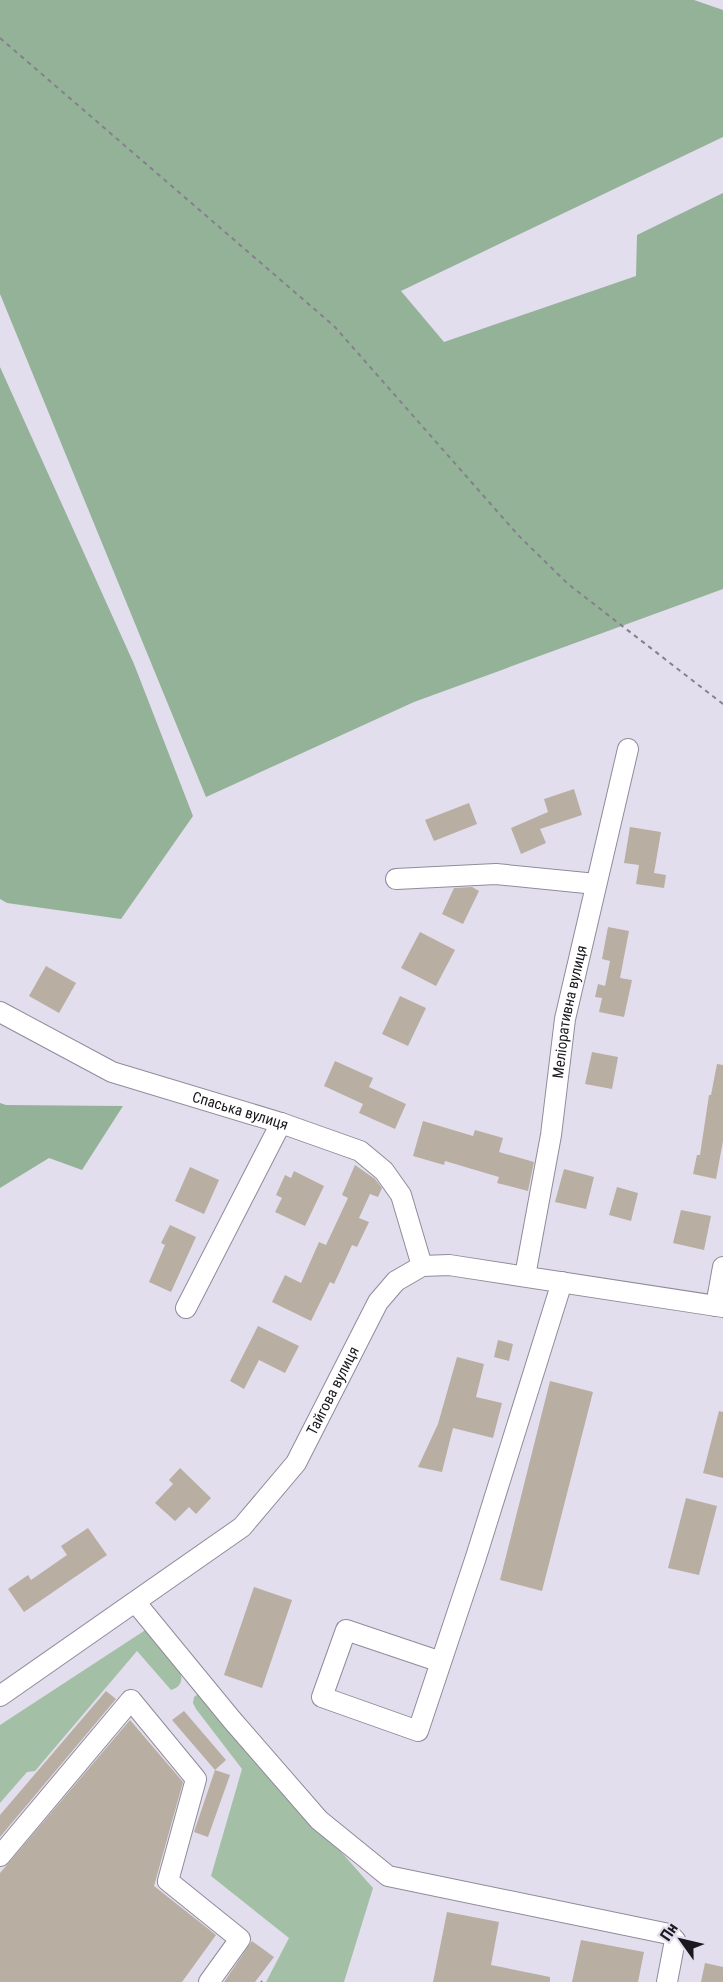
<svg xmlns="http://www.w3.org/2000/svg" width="723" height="1982" font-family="'Roboto Condensed',sans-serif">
<rect width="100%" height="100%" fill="#e3deee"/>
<g fill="#a3c0a6">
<path d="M150,1627C160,1640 200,1682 171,1690L137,1651L35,1771L27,1772L0,1803V1725Z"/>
<path d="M198,1694L203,1695L373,1888L344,1982H266L289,1938L211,1876L242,1769L196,1709L193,1703L194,1697Z"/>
</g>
<g fill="#94b298">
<path d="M0,0H694L723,10V137L401,291L444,342L636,276L637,235L723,193V589L414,702L206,797L0,294Z"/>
<path d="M0,367L134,664L193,816L121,919L7,903L0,899Z"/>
<path d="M0,1103L6,1105L123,1106L82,1170L49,1158L0,1188Z"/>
</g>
<g fill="#b8aea1">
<path d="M574,789L582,815L540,829L546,843L521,854L511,828L548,812L544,799Z"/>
<path d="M469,803L477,824L434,841L425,820Z"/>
<path d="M630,827L661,832L654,873L666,875L664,888L636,884L639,865L624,863Z"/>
<path d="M472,887L479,891L463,924L442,914L454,888Z"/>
<path d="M608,927L629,931L620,978L632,980L624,1017L599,1012L602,998L595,997L598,984L605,986L610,961L602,959Z"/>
<path d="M420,932L455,950L436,986L401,968Z"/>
<path d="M46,966L76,983L59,1013L29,996Z"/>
<path d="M400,996L426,1008L408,1046L382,1034Z"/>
<path d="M592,1052L618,1057L612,1089L585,1084Z"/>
<path d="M335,1061L373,1078L369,1087L406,1104L395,1129L359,1113L363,1104L324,1086Z"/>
<path d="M717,1064L723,1065V1141L716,1179L693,1174L697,1155H700L709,1095H711Z"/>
<path d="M423,1121L473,1136L475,1130L503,1138L499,1152L534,1162L528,1191L497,1183L499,1177L445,1161L444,1165L413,1156Z"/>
<path d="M355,1165L375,1179L382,1188L378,1197L370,1194L359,1218L369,1222L357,1247L352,1245L334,1284L330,1282L311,1321L272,1302L285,1275L301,1283L319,1242L326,1245L348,1198L342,1195Z"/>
<path d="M190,1167L219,1180L204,1214L175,1201Z"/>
<path d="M564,1169L594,1177L586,1209L555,1202Z"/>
<path d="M294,1171L324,1186L305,1226L275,1212L282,1198L276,1195L285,1175L291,1178Z"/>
<path d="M617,1187L638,1193L631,1221L609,1215Z"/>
<path d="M681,1210L711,1216L704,1250L673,1243Z"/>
<path d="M170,1225L196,1237L171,1292L149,1282L165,1245L161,1243Z"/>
<path d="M258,1326L299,1346L285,1373L259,1360L244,1389L230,1381Z"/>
<path d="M498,1340L513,1344L509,1361L494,1357Z"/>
<path d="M457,1357L484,1364L476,1397L502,1403L493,1438L453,1428L442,1472L418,1467L438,1424Z"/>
<path d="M550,1381L593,1392L542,1591L500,1580Z"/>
<path d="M719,1411L723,1412V1478L703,1473Z"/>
<path d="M180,1468L211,1498L196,1514L189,1507L175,1521L155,1503L173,1484L169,1480Z"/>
<path d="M686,1498L717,1506L699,1575L668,1568Z"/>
<path d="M88,1528L107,1555L24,1612L8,1589L28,1575L31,1580L67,1555L61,1546Z"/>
<path d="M254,1587L292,1600L262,1688L224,1675Z"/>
<path d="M106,1691L116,1699L0,1837V1815Z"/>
<path d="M184,1711L226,1760L215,1770L172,1720Z"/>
<path d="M130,1720L183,1782L154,1886L216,1935L182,1982H0V1873Z"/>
<path d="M215,1770L230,1775L208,1837L194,1832Z"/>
<path d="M447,1912L499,1922L491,1965L550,1977V1982H433Z"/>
<path d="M581,1940L644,1952L638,1982H572Z"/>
<path d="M252,1941L274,1957L255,1982H224Z"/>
<path d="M705,1963L723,1967V1982H701Z"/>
</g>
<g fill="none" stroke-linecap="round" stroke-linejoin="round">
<g stroke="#908b9a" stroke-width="22">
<g id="minor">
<path d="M396,879L496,874L596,884"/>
<path id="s1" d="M0,1012L112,1072L281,1123L360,1151L384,1171L401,1195L422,1266"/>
<path id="s2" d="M525,1276L551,1135L565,1019L628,749"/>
<path d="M716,1306L723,1267"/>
<path d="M186,1308L281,1123"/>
<path d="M136,1603L232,1720L319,1820L388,1876L669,1934L675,1940L667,1982"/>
<path d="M441,1662L346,1630L322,1697L418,1731L476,1557L562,1282"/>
<path id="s3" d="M0,1696L242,1527L296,1463L378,1302L396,1281L422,1266L449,1265L723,1307"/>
<path d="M0,1856L131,1700L196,1779L168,1881L240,1939L209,1982"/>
</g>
</g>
<g stroke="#84808c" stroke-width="2" stroke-dasharray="4.5 4.5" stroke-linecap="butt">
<path d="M0,38L334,326L518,535L568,584L723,704"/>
<path d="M261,1982L262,1981"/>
</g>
<use href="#minor" stroke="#fff" stroke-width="20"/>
</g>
<g text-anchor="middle" stroke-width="4.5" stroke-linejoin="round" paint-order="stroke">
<g font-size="15" fill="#1b191f" stroke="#e3deee">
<text dy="5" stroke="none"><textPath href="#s2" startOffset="268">Меліоративна вулиця</textPath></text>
<text dy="5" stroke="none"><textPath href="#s1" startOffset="261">Спаська вулиця</textPath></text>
<text dy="5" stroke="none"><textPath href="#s3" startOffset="460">Тайгова вулиця</textPath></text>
</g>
</g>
<g transform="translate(681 1940) rotate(304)" stroke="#e3deee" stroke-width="4.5" paint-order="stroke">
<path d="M0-4.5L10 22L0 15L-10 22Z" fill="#1b191f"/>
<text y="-9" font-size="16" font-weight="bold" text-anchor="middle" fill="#1b191f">Пн</text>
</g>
</svg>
